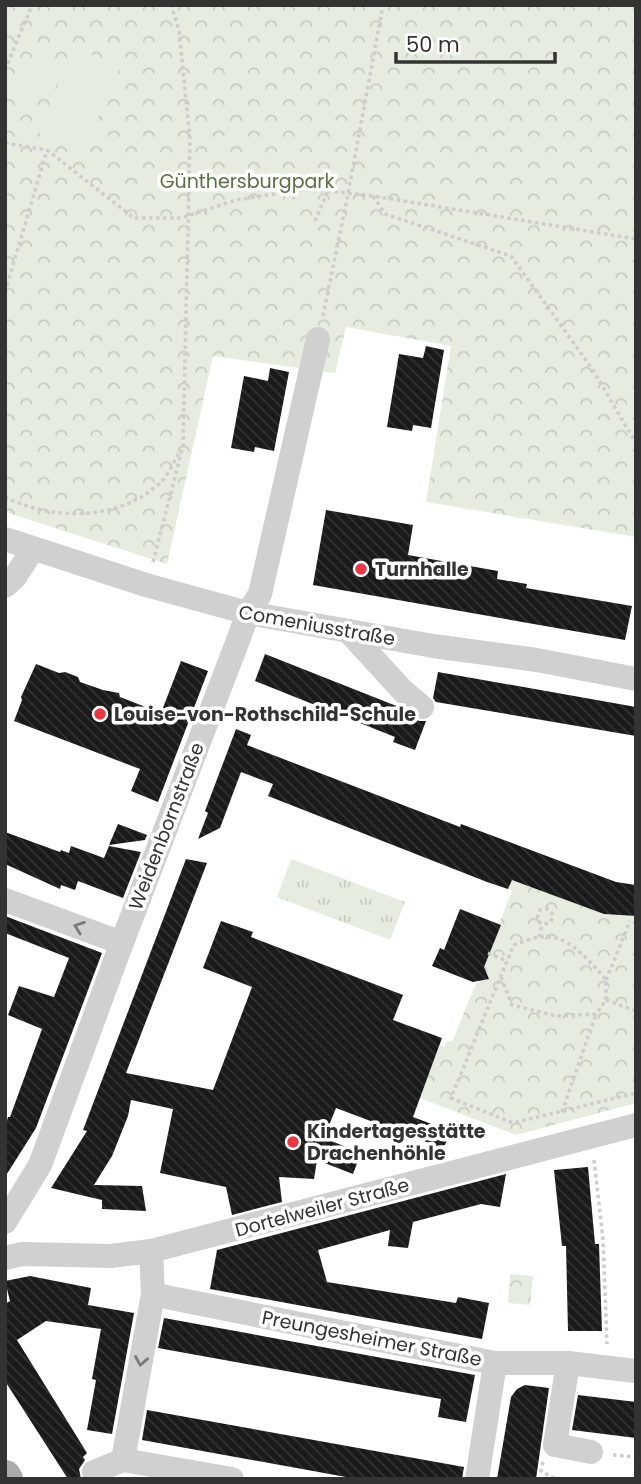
<svg xmlns="http://www.w3.org/2000/svg" width="641" height="1484" font-family="Poppins,sans-serif">
<defs>
<pattern id="grass-tufts" width="24" height="20" patternUnits="userSpaceOnUse" patternTransform="scale(1.75)"><rect width="24" height="20" fill="#e6ecdf"/><path d="M3 7l-1-3M5 7V3M7 7l1-3M15 17l-1-3M17 17v-4M19 17l1-3" fill="none" stroke="#c6cbc0"/></pattern>
<pattern id="park-crowns" width="20" height="18" patternUnits="userSpaceOnUse" patternTransform="scale(1.75)"><rect width="20" height="18" fill="#e6ecdf"/><path d="M2 6a3 3 0 1 1 6 0M12 15a3 3 0 1 1 6 0" fill="none" stroke="#c6cbc0"/></pattern>
<pattern id="building-back-hatch" width="6" height="6" patternUnits="userSpaceOnUse" patternTransform="scale(1.75)"><rect width="6" height="6" fill="#1a1a1a"/><path d="M-1 5l2 2M0 0l6 6M5-1l2 2" fill="none" stroke="#333"/></pattern>
</defs>
<rect width="100%" height="100%" fill="#fff"/>
<path fill="url(#grass-tufts)" d="M291,859L405,902L390,940L277,897Z"/>
<g fill="url(#park-crowns)">
<path d="M5,5H636V537L426,502L451,346L346,327L335,373L213,356L167,564L5,512Z"/>
<path d="M512,879L604,914L636,916V1103L516,1135L420,1098L440,1045L444,1047L447,1041L452,1042L476,983L485,979L487,974L482,965L501,925L499,924L512,891L508,889Z"/>
<path d="M510,1274L533,1276L530,1305L508,1303Z"/>
</g>
<g fill="#e6ecdf">
<path d="M75,47L120,67L83,152L37,132Z"/>
<path d="M25,57L54,69L42,99L13,88Z"/>
</g>
<g fill="url(#building-back-hatch)">
<path d="M426,346L444,350L431,428L413,425L412,431L387,427L399,354L423,358Z"/>
<path d="M270,368L289,372L274,451L255,447L254,452L231,448L244,376L268,381Z"/>
<path d="M326,510L413,525L408,555L498,571L497,579L527,584L526,588L632,606L625,640L313,585Z"/>
<path d="M265,654L399,707L419,721H426L415,750L393,742L395,737L255,681Z"/>
<path d="M181,661L208,671L158,802L131,791L140,769L14,721L22,700L21,697L36,664L59,673L65,672L78,677L80,682L103,690L119,693L120,697L161,713Z"/>
<path d="M438,672L636,707V736L436,702L433,698Z"/>
<path d="M236,729L251,735L247,745L460,827L461,824L616,882L636,885V916L604,914L512,880L508,889L487,882L268,796L273,784L241,772L220,828L198,839L208,813L205,811Z"/>
<path d="M118,824L147,835L145,840L109,845Z"/>
<path d="M5,832L60,852L61,850L69,853L71,846L104,858L109,846L141,852L123,898L78,881L75,890L61,885L60,889L5,864Z"/>
<path d="M186,859L207,863L126,1073L213,1090L252,987L203,968L221,921L253,932L251,937L403,995L393,1020L442,1038L413,1117L450,1131L445,1145L437,1146L336,1108L324,1138L361,1153L353,1174L317,1160L314,1179L279,1177L282,1202L232,1215L226,1187L160,1173L173,1109L131,1100L128,1116L112,1156L94,1185L142,1186L146,1211L102,1209V1200L51,1188L87,1131L83,1130Z"/>
<path d="M460,909L501,925L484,967L489,979L473,982L432,966L440,948L444,950Z"/>
<path d="M5,916L102,953L36,1128L5,1177V1128L8,1117H10L42,1029L8,1015L19,986L54,997L69,958L5,933Z"/>
<path d="M588,1167L595,1244H599L602,1331H568L566,1246H562L554,1170Z"/>
<path d="M506,1174L500,1207L481,1204L413,1222L408,1248L388,1246L390,1230L318,1250L327,1282L456,1303L458,1297L489,1303L482,1339L210,1289L217,1250Z"/>
<path d="M30,1276L91,1288L88,1305L134,1313L112,1434L87,1430L96,1380L92,1379L101,1329L46,1321L17,1340L87,1453L83,1457L85,1460L79,1469L81,1479H68L5,1381V1304L10,1301L5,1281Z"/>
<path d="M164,1318L475,1375L466,1422L438,1417L441,1399L158,1348Z"/>
<path d="M525,1385L549,1388L536,1479H497L511,1397L517,1389Z"/>
<path d="M578,1395L636,1402V1438L572,1430Z"/>
<path d="M147,1410L464,1467L462,1479H357L142,1440Z"/>
</g>
<g fill="none" stroke-linecap="round" stroke-linejoin="round">
<g stroke="#cdcdcd" stroke-width="3.5" stroke-dasharray="3.5 3.5" stroke-linecap="butt">
<path d="M5,70L32,5"/>
<path d="M5,143L47,150L134,218H181L236,200L300,190L328,191L373,196L636,239"/>
<path d="M373,196L385,214L511,256L591,367L636,443"/>
<path d="M315,221L328,191"/>
<path d="M5,292L47,150"/>
<path d="M323,316L348,194L383,5"/>
<path d="M5,497C52,521 119,521 160,483C168,476 174,461 180,451"/>
<path d="M153,562L183,446L190,139L179,30L171,5"/>
<path d="M539,937L542,925L537,919L540,910L548,909L553,915L551,922L542,925"/>
<path d="M488,953L507,961L451,1098L513,1123L636,1093"/>
<path d="M501,977L512,1005L556,1016L596,1014L606,1000V980C593,965 572,939 551,937C538,935 525,941 514,945L507,961"/>
<path d="M606,980L630,921"/>
<path d="M606,1000L636,1011"/>
<path d="M562,1112L596,1014"/>
<path d="M594,1160L603,1240L607,1344"/>
<path d="M613,1455L636,1457"/>
<path d="M543,1462L541,1471L555,1479"/>
</g>
<g stroke="#d0d0d0" stroke-width="24">
<path d="M5,539L146,585L248,613L433,646L537,660L636,679"/>
<path d="M5,586L15,577L33,549"/>
<path d="M348,631L403,691L422,707"/>
<path d="M5,900L122,943"/>
<path d="M5,1222L40,1165L118,953L237,643L248,613L260,594L318,339"/>
<path d="M151,1251L153,1294L166,1297L495,1363H568L636,1371"/>
<path d="M5,1258L22,1254L111,1256L151,1251L636,1125"/>
<path d="M568,1363L555,1445L591,1452"/>
<path d="M123,1460L153,1294"/>
<path d="M94,1472L123,1460L232,1479"/>
<path d="M477,1479L495,1363"/>
</g>
<path stroke="#ababab" stroke-width="32" d="M5,1476L7,1479"/>
</g>
<defs><path id="oneway-chevron" d="M-2-3.5L2.5 0L-2 3.5" fill="none" stroke-width="1.6" stroke-linecap="round" stroke-linejoin="round" transform="scale(1.75)"/></defs>
<g stroke="#7a7a7a">
<use href="#oneway-chevron" transform="translate(79 927) rotate(-160)"/>
<use href="#oneway-chevron" transform="translate(141 1361) rotate(100)"/>
</g>
<g fill="#e63946" stroke="#fff" stroke-width="2.5">
<circle cx="361" cy="569" r="7"/>
<circle cx="100" cy="714" r="7"/>
<circle cx="293" cy="1142" r="7"/>
</g>
<g text-anchor="middle" stroke-width="7" stroke-linejoin="round" paint-order="stroke">
<g font-size="19" fill="#56703f" stroke="#fff">
<text x="247" y="188">Günthersburgpark</text>
</g>
<g font-size="19" font-weight="bold" fill="#333" stroke="#fff" text-anchor="start">
<text x="375" y="576">Turnhalle</text>
<text x="114" y="721">Louise-von-Rothschild-Schule</text>
<text x="307" y="1138">Kindertagesstätte<tspan x="307" dy="22">Drachenhöhle</tspan></text>
</g>
<g font-size="19" fill="#333" stroke="#fff">
<text transform="translate(317 625) rotate(10)" y="7">Comeniusstraße</text>
<text transform="translate(166 826) rotate(-69)" y="7">Weidenbornstraße</text>
<text transform="translate(322 1207) rotate(-15)" y="7">Dortelweiler Straße</text>
<text transform="translate(372 1338) rotate(11)" y="7">Preungesheimer Straße</text>
</g>
</g>
<rect width="641" height="1484" fill="none" stroke="#333333" stroke-width="14"/>
<path d="M396 52v10h159v-10" fill="none" stroke="#333333" stroke-width="3.5"/>
<text x="406" y="52" font-size="21" fill="#333333" stroke="#ffffff" stroke-width="5" paint-order="stroke">50 m</text>
</svg>
